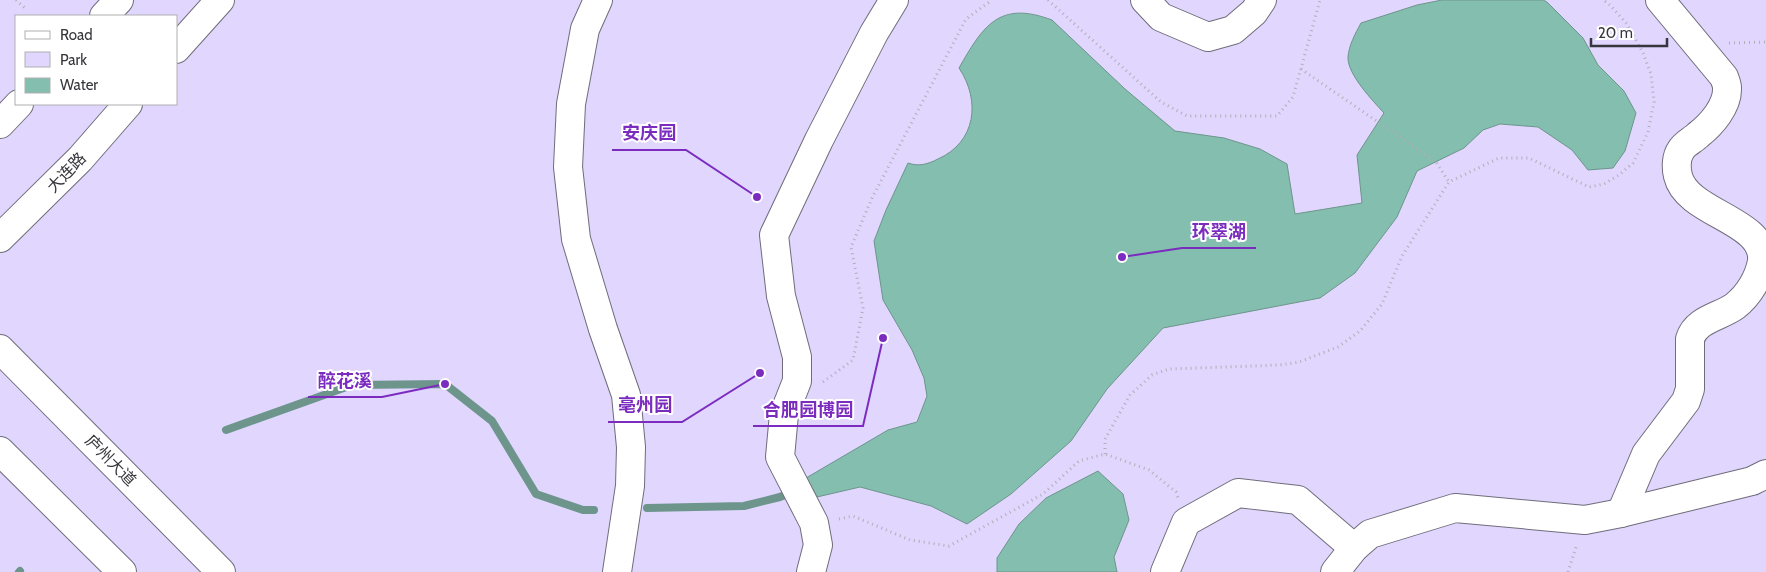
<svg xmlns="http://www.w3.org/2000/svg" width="1766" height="572" font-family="Cabin,'Noto Sans SC',sans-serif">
<rect width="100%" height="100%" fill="#f9f7fe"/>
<path fill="#e0d6fe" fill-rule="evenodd" d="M0,0H1766V572H0ZM16,16H176V104H16Z"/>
<g fill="#84beaf" stroke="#6d958c">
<path d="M1442,0H1543L1547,2L1583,38L1598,65L1624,91L1636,113L1625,151L1613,168L1588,170L1572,150L1538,127L1500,124L1483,130L1464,148L1417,171L1397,217L1355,273L1320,298L1163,328L1107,389L1071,441L1011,494L967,524L931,506L860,487L817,497L806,478L888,430L917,422L927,396L924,378L912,350L883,300L874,241L886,210L908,163C919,167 928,164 938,159C976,142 981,101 959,68C983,26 999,0 1052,20L1125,89L1175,131L1224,138L1260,149L1287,164L1295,214L1362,203L1357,155L1384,113C1373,101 1347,74 1348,57C1349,45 1355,34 1361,23L1417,5Z"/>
<path d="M1098,471L1123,494L1129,520L1114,557L1117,572H997V558L1019,524L1046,498Z"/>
</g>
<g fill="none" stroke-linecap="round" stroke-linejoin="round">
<g stroke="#6d958c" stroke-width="8">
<path d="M226,430L352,385L445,384L492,421L536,494L583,510H594"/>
<path d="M647,508L744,506L780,497L792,492"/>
<path d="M19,572L20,571"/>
</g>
<g stroke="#706d7a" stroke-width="30">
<g id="minor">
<path d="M598,0L585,29L571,104L568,167L576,239L603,329L626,395L631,447L630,486L617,572"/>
<path d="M1145,0L1161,17L1208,37L1233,30L1254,12L1262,0"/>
<path d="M1621,513L1646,454L1686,401L1690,389V339C1696,319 1720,317 1735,306C1749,295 1759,278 1762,261C1766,220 1687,214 1678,176C1676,168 1676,157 1681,150C1684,144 1693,140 1698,135C1711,125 1728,106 1727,88C1727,84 1725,80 1724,77L1660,0"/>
<path d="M811,572L818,545L814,523L780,457L784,414L797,381V357L781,296L774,235L819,140L874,33L894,0"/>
<path d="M1165,572L1186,522L1238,493L1298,500L1354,548"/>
<path d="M1335,572L1354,548L1370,534L1455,508L1585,520L1621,513L1752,481L1766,474"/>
</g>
</g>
<g stroke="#706d7a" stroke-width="30">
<g id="major">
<path d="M104,16L119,0"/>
<path d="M176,49L220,0"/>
<path d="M0,124L19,104"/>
<path d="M0,238L80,159L128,104"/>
<path d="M0,349L221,572"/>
<path d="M0,451L122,572"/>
</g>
</g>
<g stroke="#b0afb5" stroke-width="3" stroke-dasharray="1 4" stroke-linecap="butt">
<path d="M16,0L26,9"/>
<path d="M1048,0L1161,102L1187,116H1277L1293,97L1320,0"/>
<path d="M1729,43L1766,42"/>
<path d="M1301,69L1436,162L1449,182"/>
<path d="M823,382L853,360L863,308L851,247L872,198L966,19L992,0"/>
<path d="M1105,454V439L1130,395L1152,375L1169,369L1280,365L1299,362L1338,347L1360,331L1382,304L1402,256L1449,182L1499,158H1529L1589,187L1604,184L1619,175L1633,163L1648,132L1654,102L1651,74L1643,53L1627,24L1609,4L1603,0"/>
<path d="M839,519L853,516L910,540L949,546L1043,494L1079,461L1105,454L1149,470L1176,492L1178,498"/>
<path d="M1568,572L1577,544"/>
</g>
<use href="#minor" stroke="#fff" stroke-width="28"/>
<use href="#major" stroke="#fff" stroke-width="28"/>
</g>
<g text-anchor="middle" stroke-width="4" stroke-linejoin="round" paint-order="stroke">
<g font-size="16" fill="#37363c" stroke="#fff">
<text transform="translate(66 172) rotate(-46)" y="6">大连路</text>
<text transform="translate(111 460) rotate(45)" y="6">庐州大道</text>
</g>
</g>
<path fill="none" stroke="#7b2cbf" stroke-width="2" d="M757 197L686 150H612M1122 257L1182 248H1256M445 384L382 397H308M760 373L682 422H608M883 338L863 426H753"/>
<g fill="#7b2cbf" stroke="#fff" stroke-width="2">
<circle cx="757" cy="197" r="5"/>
<circle cx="1122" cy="257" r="5"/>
<circle cx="445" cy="384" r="5"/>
<circle cx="760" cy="373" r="5"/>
<circle cx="883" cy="338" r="5"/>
</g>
<g font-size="18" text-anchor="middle" font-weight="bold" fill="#7b2cbf" stroke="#fff" stroke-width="4" stroke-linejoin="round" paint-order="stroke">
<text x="649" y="139">安庆园</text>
<text x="1219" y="238">环翠湖</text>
<text x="345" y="387">醉花溪</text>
<text x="645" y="411">亳州园</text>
<text x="808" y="416">合肥园博园</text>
</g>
<rect x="15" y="15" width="162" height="90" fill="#ffffff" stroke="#afafb1"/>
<rect x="25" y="31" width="25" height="8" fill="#ffffff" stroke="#afafb1"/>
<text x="60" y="40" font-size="15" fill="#37363c">Road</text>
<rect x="25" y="52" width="25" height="15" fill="#e0d6fe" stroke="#afafb1"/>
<text x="60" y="65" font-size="15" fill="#37363c">Park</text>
<rect x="25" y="78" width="25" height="15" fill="#84beaf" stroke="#afafb1"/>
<text x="60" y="90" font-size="15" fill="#37363c">Water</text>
<path d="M1591 38v8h76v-8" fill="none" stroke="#37363c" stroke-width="2.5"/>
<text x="1598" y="38" font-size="15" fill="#37363c" stroke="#ffffff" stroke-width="4" paint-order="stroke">20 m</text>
</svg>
